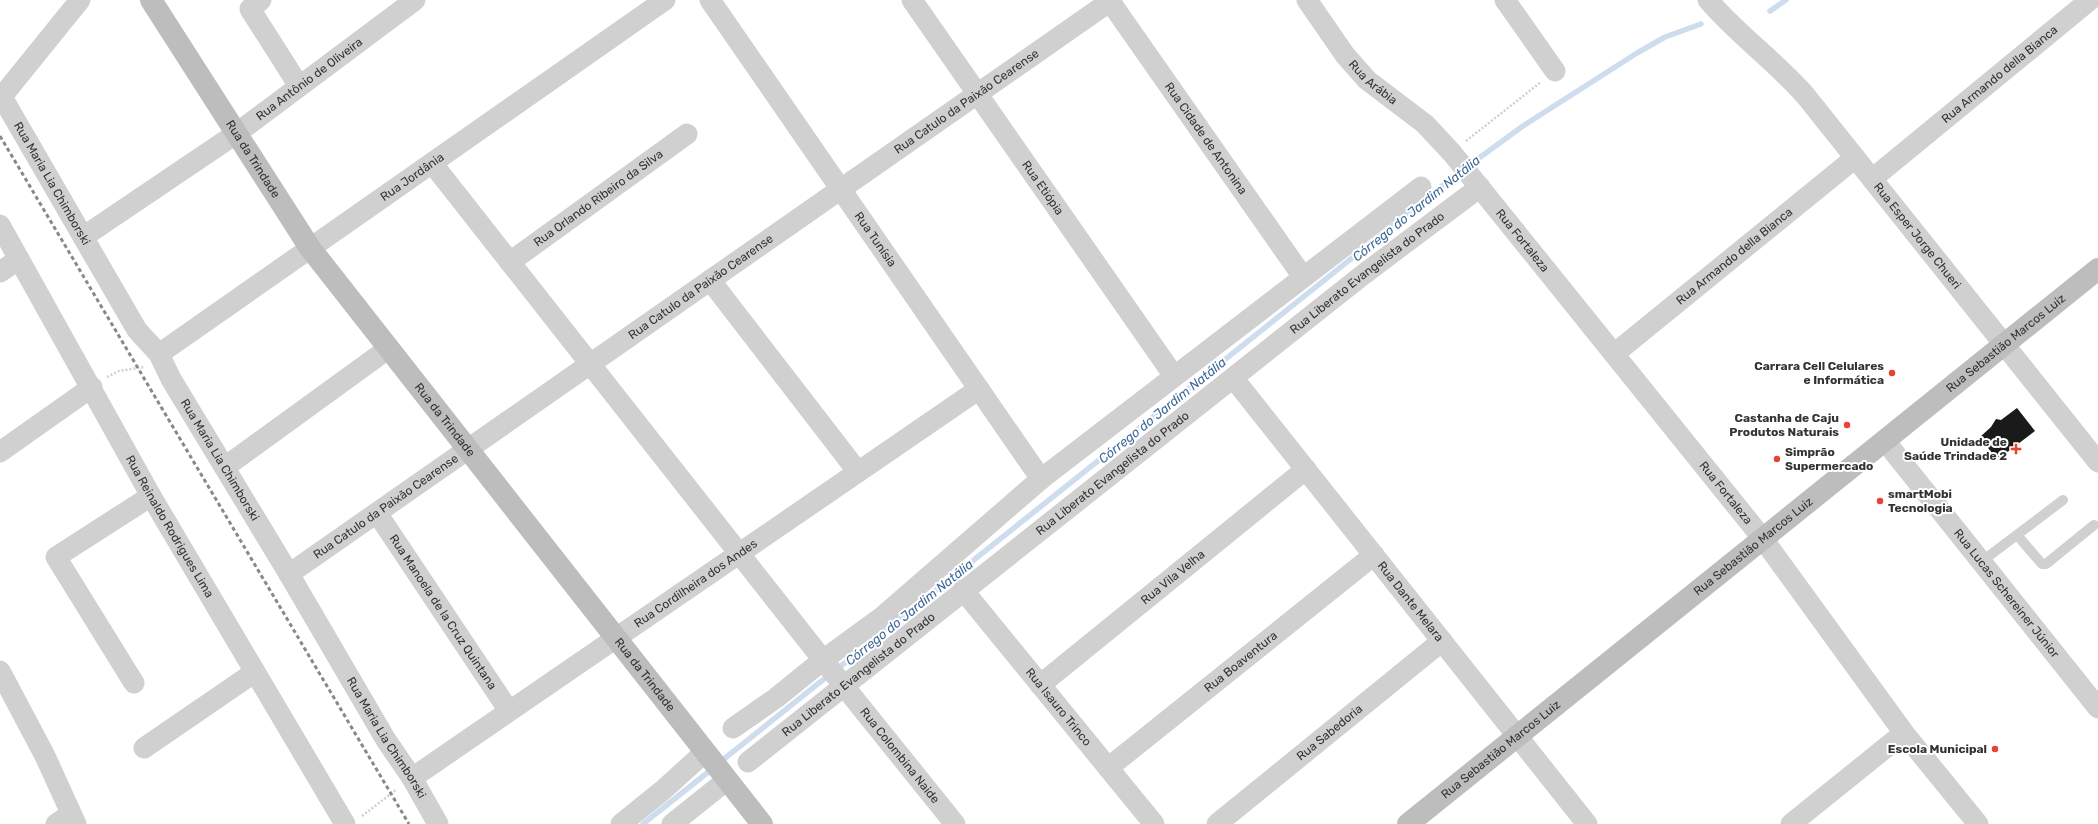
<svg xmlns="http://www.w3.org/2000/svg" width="2098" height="824" font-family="Rubik,sans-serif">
<rect width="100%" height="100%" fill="#fff"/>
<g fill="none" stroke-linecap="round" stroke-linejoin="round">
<g stroke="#ceddee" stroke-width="5.5">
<path d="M1770,11L1786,0"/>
<path d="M1468,166L1523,126L1637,53L1665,37L1701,24"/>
<path d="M836,670L1461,171"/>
<path d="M719,763L829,675"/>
<path d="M643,824L712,769"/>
</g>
</g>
<path fill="#1a1a1a" d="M2017,408L2035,431L1997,460L1980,437L1991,427L1996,419L2001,420Z"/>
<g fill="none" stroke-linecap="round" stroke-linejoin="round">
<g stroke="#d0d0d0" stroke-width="2.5" stroke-dasharray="2 2" stroke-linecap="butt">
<path d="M1466,141L1541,82"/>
<path d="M107,377L119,371L145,367"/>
<path d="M362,816L397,789"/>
</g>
<g stroke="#d0d0d0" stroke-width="10">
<path d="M2017,535L2042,564H2046L2094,525"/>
<path d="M1981,562L2063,500"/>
</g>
<g stroke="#d0d0d0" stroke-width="21">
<path d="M261,0L250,9L299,86"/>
<path id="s1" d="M710,0L1041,479"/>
<path id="s2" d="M912,0L1174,376"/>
<path id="s3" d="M1109,0L1303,277"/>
<path id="s4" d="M1307,0L1345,55L1367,80L1425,124L1452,153L1763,539L1904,733L1978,824"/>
<path d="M1505,0L1555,71"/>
<path id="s5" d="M1708,0C1738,35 1775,61 1805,95L2098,462"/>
<path id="s6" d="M2,97L137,330L159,354L171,379L289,574L386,740L412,778L438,824"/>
<path d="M0,99L80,0"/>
<path id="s7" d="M432,163L823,660L955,824"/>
<path id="s8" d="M1872,179L2090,0"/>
<path id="s9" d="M0,225L151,496L345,824"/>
<path id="s10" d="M83,237L237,133L415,0"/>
<path id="s11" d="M510,262L687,134"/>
<path d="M0,272L19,259"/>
<path d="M710,280L858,472"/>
<path id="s12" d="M159,354L665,0"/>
<path id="s13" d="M1614,354L1855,158"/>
<path id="s14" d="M1234,379L1587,824"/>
<path id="s15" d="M1885,441L2098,708"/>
<path d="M0,452L92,387"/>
<path d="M225,467L389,348"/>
<path id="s16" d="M377,513L509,711"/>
<path id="s17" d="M289,574L1112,0"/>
<path id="s18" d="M963,590L1154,824"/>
<path d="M0,671L45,756L76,824"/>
<path d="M134,683L56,557L151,496"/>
<path id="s19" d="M1040,685L1306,469"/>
<path d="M733,728L776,698L823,660L882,617L1041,479L1421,187"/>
<path d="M144,748L255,672"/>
<path id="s20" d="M748,762L1364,274L1480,187"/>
<path id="s21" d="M1108,768L1374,555"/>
<path id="s22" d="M412,778L979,389"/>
<path d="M56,824L71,814"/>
<path d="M621,824L662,791L705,752"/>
<path d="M672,824L727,780"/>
<path id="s23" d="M1217,824L1442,641"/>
<path d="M1791,824L1904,733"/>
</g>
<g stroke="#bdbdbd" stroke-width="22">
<path id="s24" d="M151,0L310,248L762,824"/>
<path id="s25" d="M1408,824L2098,269"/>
</g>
<path stroke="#888" stroke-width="3" stroke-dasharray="4 3" stroke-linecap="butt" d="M0,136L409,824"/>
</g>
<g fill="#e94235" stroke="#fff" stroke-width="1.5">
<circle cx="1892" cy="373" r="4"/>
<circle cx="1847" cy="425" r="4"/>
<path d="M2014 443h4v4h4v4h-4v4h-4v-4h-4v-4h4z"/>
<circle cx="1777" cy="459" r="4"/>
<circle cx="1880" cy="501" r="4"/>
<circle cx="1995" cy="749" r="4"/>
</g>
<g text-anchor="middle" stroke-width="4" stroke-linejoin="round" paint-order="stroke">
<g font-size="12" fill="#333" stroke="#fff">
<text dy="4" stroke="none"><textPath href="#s8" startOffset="165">Rua Armando della Bianca</textPath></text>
<text dy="4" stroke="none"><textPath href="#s10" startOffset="276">Rua Antônio de Oliveira</textPath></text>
<text dy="4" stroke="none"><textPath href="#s4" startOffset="106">Rua Arábia</textPath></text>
<text dy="4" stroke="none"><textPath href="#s17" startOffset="826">Rua Catulo da Paixão Cearense</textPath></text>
<text dy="4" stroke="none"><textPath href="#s3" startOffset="169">Rua Cidade de Antonina</textPath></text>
<text dy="4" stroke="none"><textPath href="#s24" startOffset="189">Rua da Trindade</textPath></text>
<text dy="4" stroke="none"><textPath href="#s12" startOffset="309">Rua Jordânia</textPath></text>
<text dy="4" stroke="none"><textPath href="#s6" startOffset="100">Rua Maria Lia Chimborski</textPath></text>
<text dy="4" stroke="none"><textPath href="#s2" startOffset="229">Rua Etiópia</textPath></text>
<text dy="4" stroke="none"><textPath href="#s11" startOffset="109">Rua Orlando Ribeiro da Silva</textPath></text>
<text dy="4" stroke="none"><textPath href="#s5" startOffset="316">Rua Esper Jorge Chueri</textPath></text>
<text dy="4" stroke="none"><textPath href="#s1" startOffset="291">Rua Tunísia</textPath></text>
<text dy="4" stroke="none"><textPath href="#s4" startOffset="325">Rua Fortaleza</textPath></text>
<text dy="4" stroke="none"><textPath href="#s13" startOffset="155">Rua Armando della Bianca</textPath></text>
<text dy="4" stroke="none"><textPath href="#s20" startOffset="789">Rua Liberato Evangelista do Prado</textPath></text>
<text dy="4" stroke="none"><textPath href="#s17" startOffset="502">Rua Catulo da Paixão Cearense</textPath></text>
<text dy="4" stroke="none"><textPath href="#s25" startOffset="767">Rua Sebastião Marcos Luiz</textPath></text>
<text dy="4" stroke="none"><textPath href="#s24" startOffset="513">Rua da Trindade</textPath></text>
<text dy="4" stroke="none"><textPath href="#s6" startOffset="424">Rua Maria Lia Chimborski</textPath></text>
<text dy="4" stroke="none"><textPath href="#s20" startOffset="465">Rua Liberato Evangelista do Prado</textPath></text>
<text dy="4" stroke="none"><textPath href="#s4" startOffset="649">Rua Fortaleza</textPath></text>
<text dy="4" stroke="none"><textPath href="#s17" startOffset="118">Rua Catulo da Paixão Cearense</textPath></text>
<text dy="4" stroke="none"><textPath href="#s9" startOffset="346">Rua Reinaldo Rodrigues Lima</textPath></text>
<text dy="4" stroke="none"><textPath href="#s25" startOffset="443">Rua Sebastião Marcos Luiz</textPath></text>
<text dy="4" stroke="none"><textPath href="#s19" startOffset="171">Rua Vila Velha</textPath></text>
<text dy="4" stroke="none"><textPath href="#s22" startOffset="344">Rua Cordilheira dos Andes</textPath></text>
<text dy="4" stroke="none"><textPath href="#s15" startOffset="195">Rua Lucas Schereiner Júnior</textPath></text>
<text dy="4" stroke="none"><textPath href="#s14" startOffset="284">Rua Dante Melara</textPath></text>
<text dy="4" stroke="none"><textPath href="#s16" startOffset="119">Rua Manoela de la Cruz Quintana</textPath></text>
<text dy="4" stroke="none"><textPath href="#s21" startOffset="170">Rua Boaventura</textPath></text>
<text dy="4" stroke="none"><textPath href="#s20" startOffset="141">Rua Liberato Evangelista do Prado</textPath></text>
<text dy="4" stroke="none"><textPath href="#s24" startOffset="837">Rua da Trindade</textPath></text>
<text dy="4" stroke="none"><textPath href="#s18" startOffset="151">Rua Isauro Trinco</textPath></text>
<text dy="4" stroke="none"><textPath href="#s23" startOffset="145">Rua Sabedoria</textPath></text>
<text dy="4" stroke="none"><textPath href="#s6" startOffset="748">Rua Maria Lia Chimborski</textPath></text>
<text dy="4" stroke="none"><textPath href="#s25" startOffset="119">Rua Sebastião Marcos Luiz</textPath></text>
<text dy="4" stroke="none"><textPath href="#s7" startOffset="755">Rua Colombina Naide</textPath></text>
</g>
<g font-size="12" font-weight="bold" fill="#333" stroke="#fff" text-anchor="end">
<text x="1884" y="370">Carrara Cell Celulares<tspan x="1884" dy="14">e Informática</tspan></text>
<text x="1839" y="422">Castanha de Caju<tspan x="1839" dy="14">Produtos Naturais</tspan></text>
<text x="2007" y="446">Unidade de<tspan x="2007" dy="14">Saúde Trindade 2</tspan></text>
<text x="1785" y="456" text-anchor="start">Simprão<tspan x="1785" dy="14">Supermercado</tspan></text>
<text x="1888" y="498" text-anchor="start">smartMobi<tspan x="1888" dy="14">Tecnologia</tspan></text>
<text x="1987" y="753">Escola Municipal</text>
</g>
<g font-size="13" font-style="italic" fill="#3d6898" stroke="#fff">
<text transform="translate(1416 208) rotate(-39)" y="5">Córrego do Jardim Natália</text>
<text transform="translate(1162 410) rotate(-39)" y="5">Córrego do Jardim Natália</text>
<text transform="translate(909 612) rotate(-39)" y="5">Córrego do Jardim Natália</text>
</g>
</g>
</svg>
